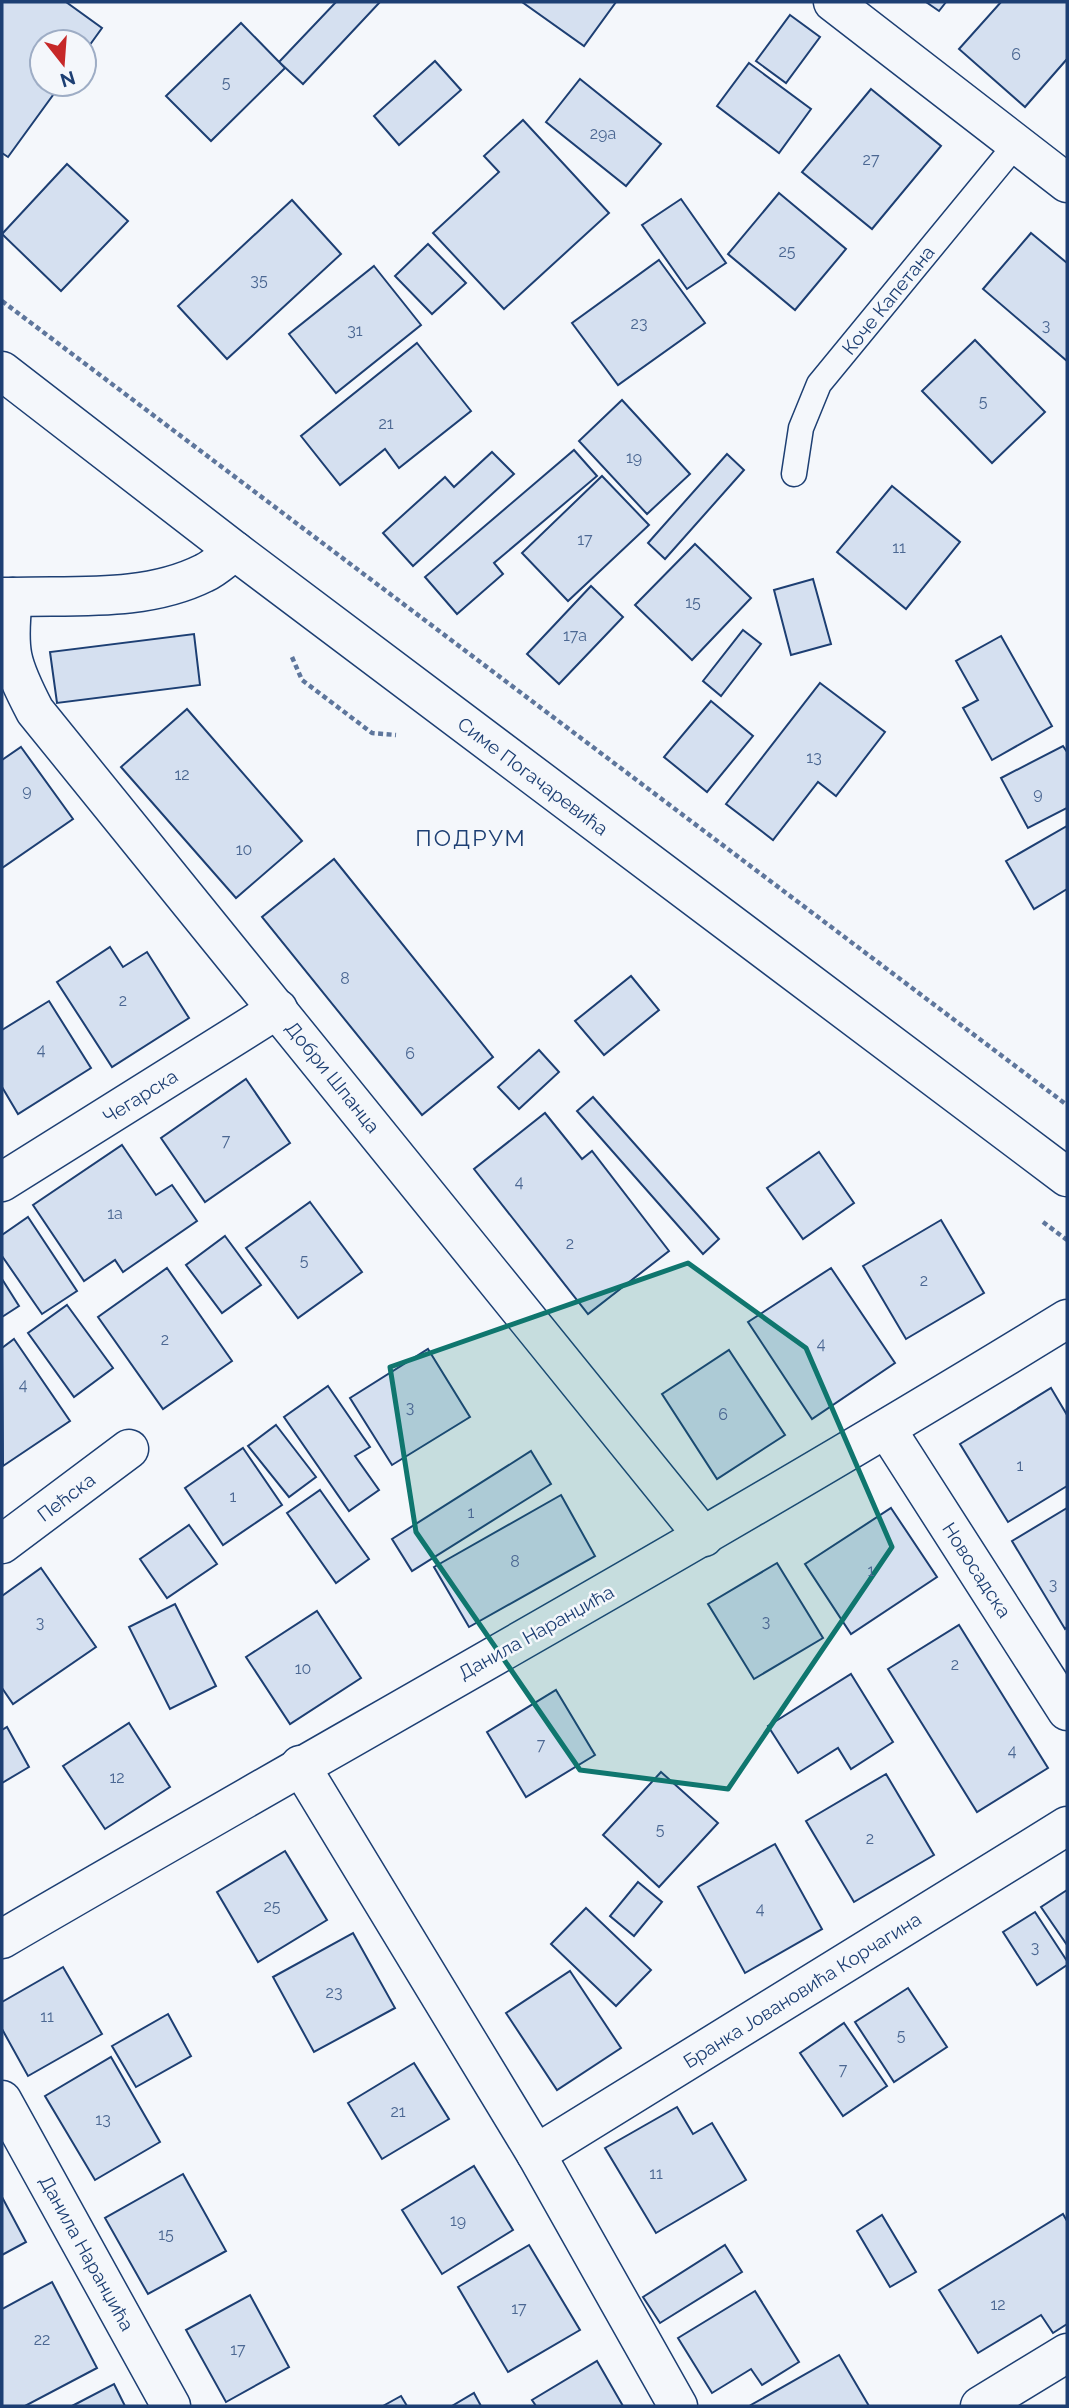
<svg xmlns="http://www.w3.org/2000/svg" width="1069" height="2408" font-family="Raleway,sans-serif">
<rect width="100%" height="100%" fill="#f4f7fb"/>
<g fill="#d5e0f0" stroke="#1d3f73" stroke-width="2">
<path d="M2,2H66L102,28L84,53V42H42V84H61L8,157L2,153Z"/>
<path d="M336,2H380L303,84L279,62Z"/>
<path d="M522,2H616L584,46Z"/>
<path d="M926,2H946L939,11Z"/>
<path d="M1001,2H1067V59L1025,107L959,49Z"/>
<path d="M790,15L820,37L786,83L756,61Z"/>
<path d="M241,23L285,68L211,141L166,96Z"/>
<path d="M435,61L461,90L399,145L374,116Z"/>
<path d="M749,63L811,109L779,153L717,106Z"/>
<path d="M580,79L661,144L626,186L546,122Z"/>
<path d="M871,89L941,146L872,229L802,172Z"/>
<path d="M523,120L609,213L504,309L433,233L499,172L484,156Z"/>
<path d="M67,164L128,221L61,291L2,234Z"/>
<path d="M779,193L846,249L795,310L728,254Z"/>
<path d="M681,199L726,263L687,289L642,225Z"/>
<path d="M292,200L341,254L227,359L178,306Z"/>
<path d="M1031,233L1067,263V361L983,289Z"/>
<path d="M428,244L466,283L432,314L395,276Z"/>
<path d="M659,260L705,323L618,385L572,323Z"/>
<path d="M374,266L421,325L336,393L289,334Z"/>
<path d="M975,340L1045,412L992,463L922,391Z"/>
<path d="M417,343L471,411L399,468L385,449L340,485L301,436Z"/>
<path d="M622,400L690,474L647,514L579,441Z"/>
<path d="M574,450L597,476L494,563L503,574L457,614L425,577Z"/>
<path d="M492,452L514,474L413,566L383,533L445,477L454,487Z"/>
<path d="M727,454L744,470L665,559L648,543Z"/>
<path d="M602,476L649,525L568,601L522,553Z"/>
<path d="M892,486L960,542L906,609L837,552Z"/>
<path d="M695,544L751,598L692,660L635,605Z"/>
<path d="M813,579L831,644L791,655L774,590Z"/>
<path d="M591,586L623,617L559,684L527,654Z"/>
<path d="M743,630L761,644L721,696L703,681Z"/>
<path d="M194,634L200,685L57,703L50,652Z"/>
<path d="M1001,636L1052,726L992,760L963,708L978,700L956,661Z"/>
<path d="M820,683L885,732L836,796L818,782L773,840L726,804Z"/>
<path d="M711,701L753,736L707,792L664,757Z"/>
<path d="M187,709L302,841L236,898L121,767Z"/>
<path d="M1063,746L1067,752V808L1028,828L1001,778Z"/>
<path d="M21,747L73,819L2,868V760Z"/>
<path d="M1067,826V889L1034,909L1006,861Z"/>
<path d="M334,859L493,1057L422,1115L262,917Z"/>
<path d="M110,947L123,967L147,952L189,1018L112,1067L57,982Z"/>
<path d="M631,976L659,1010L604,1055L575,1021Z"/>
<path d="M49,1001L91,1068L18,1114L2,1087V1030Z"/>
<path d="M539,1050L559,1072L519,1109L498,1087Z"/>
<path d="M246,1079L290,1143L205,1202L161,1138Z"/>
<path d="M593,1097L719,1239L703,1254L577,1111Z"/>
<path d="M545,1113L582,1159L592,1151L669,1251L588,1314L474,1169Z"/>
<path d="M122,1145L156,1195L172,1185L197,1221L123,1272L115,1260L84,1281L33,1205Z"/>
<path d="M819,1152L854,1203L803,1239L767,1188Z"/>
<path d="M310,1202L362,1272L298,1318L246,1248Z"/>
<path d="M28,1217L77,1291L42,1314L2,1256V1235Z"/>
<path d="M941,1220L984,1293L906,1339L863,1266Z"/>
<path d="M225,1236L261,1285L222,1313L186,1265Z"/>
<path d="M167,1268L232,1361L163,1409L98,1317Z"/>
<path d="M831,1268L895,1363L812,1419L748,1322Z"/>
<path d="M2,1279L19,1306L2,1317Z"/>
<path d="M67,1305L113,1368L74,1397L28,1333Z"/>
<path d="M14,1339L70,1421L3,1466L2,1348Z"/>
<path d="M428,1349L470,1417L392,1465L350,1398Z"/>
<path d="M729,1350L785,1435L717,1479L662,1394Z"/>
<path d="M328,1386L370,1447L355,1456L379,1490L349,1511L284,1417Z"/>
<path d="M1051,1388L1067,1415V1486L1008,1522L960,1444Z"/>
<path d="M276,1425L316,1477L289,1497L248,1446Z"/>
<path d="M243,1448L282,1505L223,1545L185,1488Z"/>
<path d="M531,1451L551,1484L412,1571L392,1539Z"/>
<path d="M320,1490L369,1559L336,1583L287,1513Z"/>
<path d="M561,1495L595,1556L469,1627L434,1567Z"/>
<path d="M891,1508L937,1577L851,1634L805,1564Z"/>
<path d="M1067,1508V1627L1065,1629L1012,1541Z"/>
<path d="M189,1525L217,1564L167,1598L140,1559Z"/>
<path d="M777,1563L823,1638L754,1679L708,1604Z"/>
<path d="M41,1568L96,1647L13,1704L2,1688V1596Z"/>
<path d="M175,1604L216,1686L170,1709L129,1627Z"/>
<path d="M317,1611L361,1678L290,1724L246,1657Z"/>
<path d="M959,1625L1048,1768L977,1812L888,1669Z"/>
<path d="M851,1674L893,1742L851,1769L838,1748L798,1773L768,1726Z"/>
<path d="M556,1690L595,1755L526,1797L487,1732Z"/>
<path d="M129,1723L170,1787L105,1829L63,1766Z"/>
<path d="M7,1727L29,1767L2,1783V1730Z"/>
<path d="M661,1772L718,1823L659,1887L603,1835Z"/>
<path d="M886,1774L934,1855L854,1902L806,1821Z"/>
<path d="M775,1844L822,1929L745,1973L698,1887Z"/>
<path d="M285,1851L327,1920L258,1962L217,1892Z"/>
<path d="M638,1882L662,1902L634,1936L610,1916Z"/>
<path d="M1067,1890V1945L1041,1907Z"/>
<path d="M586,1908L651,1970L616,2006L551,1944Z"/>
<path d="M1035,1912L1067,1961V1965L1037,1985L1003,1932Z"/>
<path d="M353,1933L395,2008L314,2052L273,1977Z"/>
<path d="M63,1967L102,2034L28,2076L2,2029V2002Z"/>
<path d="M570,1971L621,2048L557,2090L506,2013Z"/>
<path d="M908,1988L947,2047L894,2082L855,2022Z"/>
<path d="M168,2014L191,2056L136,2087L112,2046Z"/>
<path d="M844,2023L887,2086L843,2116L800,2053Z"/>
<path d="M111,2057L160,2142L95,2180L45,2096Z"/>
<path d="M414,2063L449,2119L382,2159L348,2103Z"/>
<path d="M677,2107L693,2134L712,2123L746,2180L656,2233L605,2148Z"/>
<path d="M474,2166L513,2230L442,2274L402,2210Z"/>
<path d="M183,2174L226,2251L148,2294L105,2218Z"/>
<path d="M2,2197L26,2242L2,2255Z"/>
<path d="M1063,2214L1067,2221V2324L1053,2333L1041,2315L978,2353L939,2290Z"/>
<path d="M882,2215L916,2272L890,2287L857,2231Z"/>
<path d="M529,2245L580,2330L508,2372L458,2287Z"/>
<path d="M725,2245L742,2272L660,2323L643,2297Z"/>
<path d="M52,2282L97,2368L25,2406H2V2309Z"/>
<path d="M755,2291L799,2362L762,2385L751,2369L712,2393L678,2338Z"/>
<path d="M250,2295L289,2367L226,2402L186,2330Z"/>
<path d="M839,2355L869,2406H752L751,2405Z"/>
<path d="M597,2361L623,2406H536L532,2400Z"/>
<path d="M114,2384L125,2406H72Z"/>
<path d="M474,2393L481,2406H452Z"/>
<path d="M401,2396L407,2406H383Z"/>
</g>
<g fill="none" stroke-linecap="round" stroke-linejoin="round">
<g stroke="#1d3f73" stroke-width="27">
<path id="service" d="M794,474L801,428L819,384L1017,143"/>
</g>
<g stroke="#1d3f73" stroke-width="41">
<g id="minor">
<path d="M833,2L1067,183"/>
<path d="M2,597H13C7,651 10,663 35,711L704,1537"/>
<path d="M13,597C76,595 146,602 204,573C215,568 225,558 235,551"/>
<path d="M2,1182L278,1009"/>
<path d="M887,1430L1067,1711"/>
<path d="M2,1544L129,1449"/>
<path d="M300,1765L536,2154L678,2406"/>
<path d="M2,1939C357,1732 717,1534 1067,1319"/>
<path d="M2,2100L171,2406"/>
<path d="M536,2154L1067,1826"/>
<path d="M980,2406L1067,2353"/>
</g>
</g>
<g stroke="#1d3f73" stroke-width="41">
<path id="primary" d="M2,371L235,551L1067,1177"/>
</g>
<g stroke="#5e769c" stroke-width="4.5" stroke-dasharray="5 3.5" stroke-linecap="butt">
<path d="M2,301L1067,1105"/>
<path d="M292,657L302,680L372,733L396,735"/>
<path d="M1043,1222L1067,1240"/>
</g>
<use href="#service" stroke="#f4f7fb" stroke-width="24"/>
<use href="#minor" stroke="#f4f7fb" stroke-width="38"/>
<use href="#primary" stroke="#f4f7fb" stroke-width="38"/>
</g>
<path fill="#0f766e" fill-opacity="0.2" stroke="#0f766e" stroke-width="5" stroke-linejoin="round" d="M688,1263L806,1348L892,1547L728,1789L580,1770L416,1532L390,1367Z"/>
<g text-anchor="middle" stroke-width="5" stroke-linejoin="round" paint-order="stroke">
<g font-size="16" fill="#4b6792">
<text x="1016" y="60">6</text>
<text x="226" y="88">5</text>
<text x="603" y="139">29a</text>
<text x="871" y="165">27</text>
<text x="787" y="257">25</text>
<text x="259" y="286">35</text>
<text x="639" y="329">23</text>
<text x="1046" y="331">3</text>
<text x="355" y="336">31</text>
<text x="983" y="407">5</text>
<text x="386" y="429">21</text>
<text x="634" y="463">19</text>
<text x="585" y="545">17</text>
<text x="899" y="553">11</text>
<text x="693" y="608">15</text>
<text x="575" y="641">17a</text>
<text x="814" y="763">13</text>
<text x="182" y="780">12</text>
<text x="27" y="796">9</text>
<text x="1038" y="799">9</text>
<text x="244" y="855">10</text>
<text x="345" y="984">8</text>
<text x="123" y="1006">2</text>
<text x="41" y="1055">4</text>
<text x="410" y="1059">6</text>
<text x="226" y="1146">7</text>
<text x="519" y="1187">4</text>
<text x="115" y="1219">1a</text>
<text x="570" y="1249">2</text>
<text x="304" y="1266">5</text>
<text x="924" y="1286">2</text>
<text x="165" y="1345">2</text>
<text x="821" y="1349">4</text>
<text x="23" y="1390">4</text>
<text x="410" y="1413">3</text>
<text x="723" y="1420">6</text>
<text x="1020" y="1471">1</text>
<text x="233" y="1502">1</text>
<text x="471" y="1518">1</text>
<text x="515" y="1567">8</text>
<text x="871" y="1576">1</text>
<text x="1053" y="1590">3</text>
<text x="766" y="1627">3</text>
<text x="40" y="1628">3</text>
<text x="955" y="1670">2</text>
<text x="303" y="1674">10</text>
<text x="541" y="1750">7</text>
<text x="1012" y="1756">4</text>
<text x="117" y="1783">12</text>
<text x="660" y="1835">5</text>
<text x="870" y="1844">2</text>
<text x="272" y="1912">25</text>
<text x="760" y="1914">4</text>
<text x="1035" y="1953">3</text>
<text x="334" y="1998">23</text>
<text x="47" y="2022">11</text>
<text x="901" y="2041">5</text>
<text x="843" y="2075">7</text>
<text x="398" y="2117">21</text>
<text x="103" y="2125">13</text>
<text x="656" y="2179">11</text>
<text x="458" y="2226">19</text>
<text x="166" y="2240">15</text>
<text x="998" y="2310">12</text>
<text x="519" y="2314">17</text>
<text x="42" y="2345">22</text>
<text x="238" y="2355">17</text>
</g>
<g font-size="19" fill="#1d3f73" stroke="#f4f7fb">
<text transform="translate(888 300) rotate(-51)" y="7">Коче Капетана</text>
<text transform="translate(533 776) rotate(37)" y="7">Симе Погачаревића</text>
<text transform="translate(333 1077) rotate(51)" y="7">Добри Шпанца</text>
<text transform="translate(140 1096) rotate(-32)" y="7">Чегарска</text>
<text transform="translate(66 1497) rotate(-37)" y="7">Пећска</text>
<text transform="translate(977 1570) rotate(57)" y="7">Новосадска</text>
<text transform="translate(536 1632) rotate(-29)" y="7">Данила Наранџића</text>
<text transform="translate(802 1990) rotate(-32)" y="7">Бранка Јовановића Корчагина</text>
<text transform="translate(87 2253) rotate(61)" y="7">Данила Наранџића</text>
</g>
<g font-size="23" letter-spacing="2" fill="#1d3f73" stroke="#f4f7fb">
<text x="471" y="846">ПОДРУМ</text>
</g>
</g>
<rect width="1069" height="2408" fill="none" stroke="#1d3f73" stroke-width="7"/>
<g transform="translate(63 63) rotate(163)"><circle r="33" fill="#f4f7fb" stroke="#9eadc5" stroke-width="2"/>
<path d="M0-5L12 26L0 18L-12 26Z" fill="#c62828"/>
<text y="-10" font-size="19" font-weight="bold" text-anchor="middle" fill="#1d3f73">N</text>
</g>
</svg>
